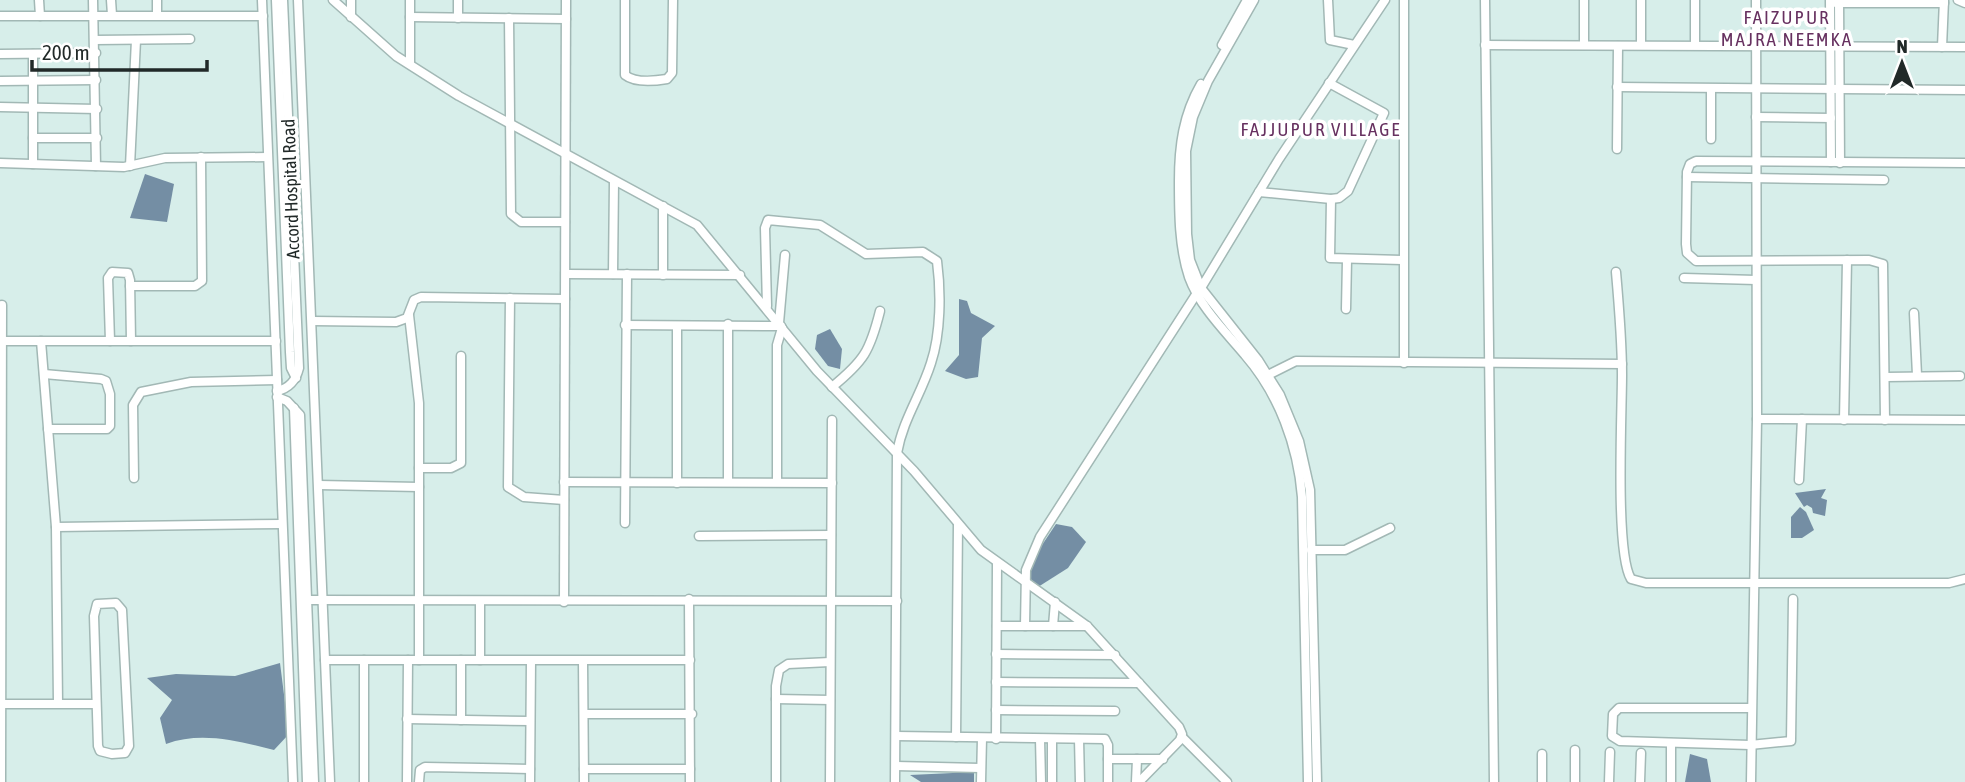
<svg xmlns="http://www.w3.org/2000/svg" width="1965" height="782" font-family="'Asap Condensed',sans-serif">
<rect width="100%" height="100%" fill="#d7eeea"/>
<g fill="#748ea4">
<path d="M145,174L174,184L167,222L130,218Z"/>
<path d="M959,299L967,301L971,313L995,326L982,338L978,377L966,379L945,371L959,355Z"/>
<path d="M830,329L842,349L840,369L828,366L815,349L817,335Z"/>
<path d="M1826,489L1821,498L1827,500L1825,516L1813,513L1812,508L1807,505L1804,507L1795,493Z"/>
<path d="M1800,507L1806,512L1814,530L1802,538H1791V517Z"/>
<path d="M1056,524L1072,527L1086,542L1068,568L1038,587L1028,578L1038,551Z"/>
<path d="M280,663L289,734L274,750C238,741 201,731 166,744L160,718L172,700L147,678L176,674L235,676Z"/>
<path d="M1690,754L1707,759L1711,782H1685Z"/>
<path d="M974,772V782H921L910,775Z"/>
</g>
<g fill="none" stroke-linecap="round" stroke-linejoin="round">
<g stroke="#a2b8b5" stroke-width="11">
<g id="minor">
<path d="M39,0L40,16"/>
<path d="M93,0L96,166"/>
<path d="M111,0L112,15"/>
<path d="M157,0V15"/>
<path d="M262,0L293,782"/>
<path d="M276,0L290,352L291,368L296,378"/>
<path d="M298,0L330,782"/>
<path d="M333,0L396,56L459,96L697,225L817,371L914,471L981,550L1087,626L1179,727L1182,734L1180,740L1139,782"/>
<path d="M458,0V18"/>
<path d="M625,0V75C635,83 655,81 667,79L672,73L673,0"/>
<path d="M1254,0L1208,81L1193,117L1186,151L1187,234L1190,260L1201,288L1258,360L1280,395L1299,441L1310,490L1317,782"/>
<path d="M1328,0L1330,40L1354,45"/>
<path d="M1485,0L1494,782"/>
<path d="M1641,0V45"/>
<path d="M1695,0V45"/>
<path d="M1830,0L1831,162"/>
<path d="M1839,0L1840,163"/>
<path d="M1958,0L1965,3"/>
<path d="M1836,3H1944"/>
<path d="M0,16H263"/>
<path d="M351,17V0"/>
<path d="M410,17L566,19"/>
<path d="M509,18L511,214L521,222H565"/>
<path d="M95,40L190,39"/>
<path d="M1222,45L1247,0"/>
<path d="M1485,45L1965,47"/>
<path d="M1584,45V0"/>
<path d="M1942,47L1944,0"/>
<path d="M0,54L96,53"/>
<path d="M33,54V164"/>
<path d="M410,64V0"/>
<path d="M0,81L96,80"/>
<path d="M1201,84C1183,115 1179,146 1179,181C1179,213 1179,247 1189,277C1200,307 1225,331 1245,355C1279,394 1298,446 1302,497L1308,782"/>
<path d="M1617,87L1965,90"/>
<path d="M0,107L97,109"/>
<path d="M1756,117L1831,118"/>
<path d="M33,138H97"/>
<path d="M1711,139V89"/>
<path d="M1617,149L1618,46"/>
<path d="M0,163L124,167L165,158L267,157"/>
<path d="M130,166L136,40"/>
<path d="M1687,177L1884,180"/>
<path d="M1259,192L1331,199L1339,198L1348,191L1384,113L1329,83"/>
<path d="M1331,199L1330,258L1402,260"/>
<path d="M1616,272C1619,306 1622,341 1622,375C1622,413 1615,553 1631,579L1646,583H1949L1965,579"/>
<path d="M566,274L740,275"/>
<path d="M613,274L614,181"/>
<path d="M663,275V206"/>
<path d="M1684,278L1756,280"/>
<path d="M130,286H195L202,281L201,157"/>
<path d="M1201,288L1279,159L1385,0"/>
<path d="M510,298L508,487L524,497L564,500"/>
<path d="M767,306L765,228L768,220L820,225L866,254L923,252L937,261C941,292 941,333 931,363C921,395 903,419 897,453L895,782"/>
<path d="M1346,309L1347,260"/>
<path d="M1914,313L1917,375"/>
<path d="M409,315L419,403V660"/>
<path d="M313,321L396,322L407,318L414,300L421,297L565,299"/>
<path d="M779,323L785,255"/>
<path d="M728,324V482"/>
<path d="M625,325L781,326"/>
<path d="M677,326V483"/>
<path d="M0,341H276"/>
<path d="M41,341L56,527L58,703"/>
<path d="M110,341L108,278L112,272L128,273L130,280L131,341"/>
<path d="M1404,363V0"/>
<path d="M44,374L101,379L106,381L110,394V426L107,429H48"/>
<path d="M1268,375L1296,361L1622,364"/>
<path d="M1886,377L1960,376"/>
<path d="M832,387C864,361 870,351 880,311"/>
<path d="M277,391C290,388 296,380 299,368L283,0"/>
<path d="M277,397L287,401L300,415L314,782"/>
<path d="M294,408L307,782"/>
<path d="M1757,419L1965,420"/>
<path d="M1844,420L1847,260"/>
<path d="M1885,420L1883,264L1869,260L1696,261L1687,253L1686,244L1687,172L1690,164L1696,161L1965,163"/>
<path d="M419,468H451L461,463V356"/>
<path d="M134,478L133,405L141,392L191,382L277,380"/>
<path d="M1799,480L1802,419"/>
<path d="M564,482L832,483"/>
<path d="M777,482V345L782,328"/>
<path d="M319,485L419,487"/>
<path d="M625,523L627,274"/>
<path d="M56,527L282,524"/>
<path d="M699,536L831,535"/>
<path d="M1311,550H1345L1390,528"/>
<path d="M689,599L690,782"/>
<path d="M307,600L897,601"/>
<path d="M480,602V660"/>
<path d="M564,602L566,0"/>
<path d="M116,603L122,610L129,746L125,753L112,754L100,751L98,746L94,616L97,604Z"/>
<path d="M997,626H1087"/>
<path d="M1025,626L1026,570L1040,537L1197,293"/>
<path d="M1053,626L1055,602"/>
<path d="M996,654L1115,655"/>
<path d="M325,660H690"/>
<path d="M364,660V782"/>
<path d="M583,661L584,782"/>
<path d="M996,682L1139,683"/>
<path d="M776,699L830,700"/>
<path d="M0,704H96"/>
<path d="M1751,708H1619L1613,714L1612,736L1620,741L1750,745L1791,741L1793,599"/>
<path d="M996,710L1115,711"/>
<path d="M584,714H692"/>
<path d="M407,719L530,721"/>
<path d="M461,720V660"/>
<path d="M896,736L1105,739L1108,745V782"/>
<path d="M956,737L958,524"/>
<path d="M1182,737L1227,782"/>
<path d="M996,739L997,564"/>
<path d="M1040,739L1041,782"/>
<path d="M1079,739L1080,782"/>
<path d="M1575,750V782"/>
<path d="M1542,754V782"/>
<path d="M1108,759H1163"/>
<path d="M896,766L980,768"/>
<path d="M584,769H690"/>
<path d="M1,782L2,305"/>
<path d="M407,782L408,660"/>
<path d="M419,782L420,770L425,767L530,769"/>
<path d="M530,782L531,661"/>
<path d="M776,782V686L779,670L788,664L830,662"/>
<path d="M830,782L832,420"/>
<path d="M981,782L982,738"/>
<path d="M1052,782V740"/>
<path d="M1136,782L1137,759"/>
<path d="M1609,782L1610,752"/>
<path d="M1640,782L1641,753"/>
<path d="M1671,782V743"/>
<path d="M1751,782L1757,419L1756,0"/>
</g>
</g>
<use href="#minor" stroke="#fff" stroke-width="8"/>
</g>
<g text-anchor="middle" stroke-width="7" stroke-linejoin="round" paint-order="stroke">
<g font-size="18" fill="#212928" stroke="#fff">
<text transform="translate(291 189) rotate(-92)" y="6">Accord Hospital Road</text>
</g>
<g font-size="19" letter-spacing="2" fill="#673160" stroke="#fff">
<text x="1787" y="24">FAIZUPUR<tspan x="1787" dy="22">MAJRA NEEMKA</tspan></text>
<text x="1321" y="136">FAJJUPUR VILLAGE</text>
</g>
</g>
<g transform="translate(1902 63)" stroke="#ffffff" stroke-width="5" paint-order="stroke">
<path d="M0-5L12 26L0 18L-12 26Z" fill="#212928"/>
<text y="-10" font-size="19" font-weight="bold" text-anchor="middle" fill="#212928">N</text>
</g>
<path d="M32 60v10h175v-10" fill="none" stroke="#212928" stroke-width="3.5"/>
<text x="42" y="60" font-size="21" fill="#212928" stroke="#ffffff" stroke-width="5" paint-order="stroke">200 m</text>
</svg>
